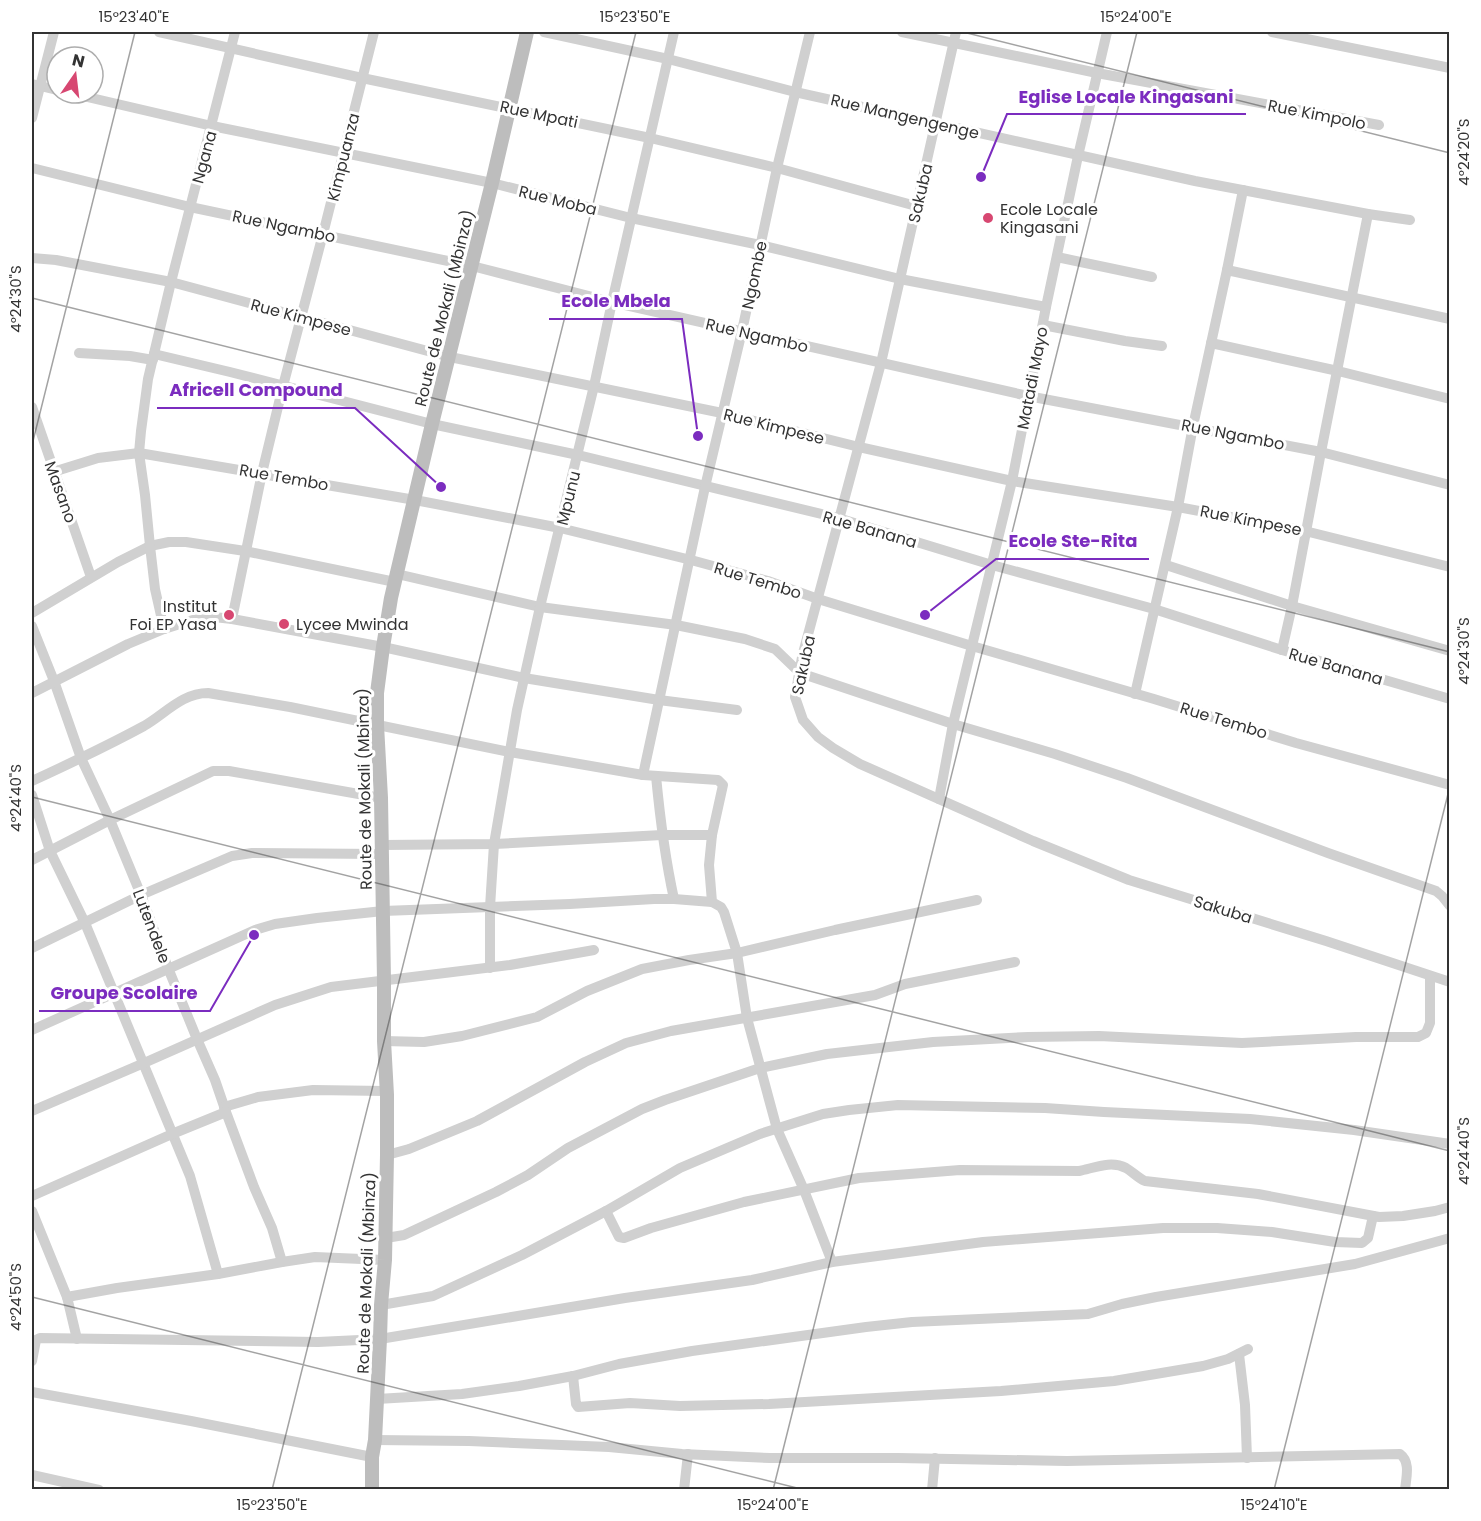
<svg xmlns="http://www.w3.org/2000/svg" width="1481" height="1521" font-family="Poppins,sans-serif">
<rect width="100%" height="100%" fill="#fff"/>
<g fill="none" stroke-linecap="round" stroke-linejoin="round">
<g stroke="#d0d0d0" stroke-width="10">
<path d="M159,32L362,78L650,138L777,168L916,206"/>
<path d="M544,32L668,59L795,92L1195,181L1368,214L1410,220"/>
<path d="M902,32L1097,73L1379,125"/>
<path d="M956,32L881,363L802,657L795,697L803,720L818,737L833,748L860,764L1033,841L1129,880L1326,941L1450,982"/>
<path d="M1272,32L1450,68"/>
<path d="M32,84L57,90"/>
<path d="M70,93L212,126L492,183L631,218L760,245L900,279L1046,307"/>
<path d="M32,118L54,32"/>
<path d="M32,168L190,207L472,266L612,302L1028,396L1321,452L1450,485"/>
<path d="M1057,257L1152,277"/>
<path d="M32,258L56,260L171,282L450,357L722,413L859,447L1012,481L1178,507L1305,531L1450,567"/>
<path d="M1227,270L1243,190"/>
<path d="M1043,325L1125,341L1162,346"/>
<path d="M1211,343L1338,371L1450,399"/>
<path d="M79,353L130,356L153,360"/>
<path d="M154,354L230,372L432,424L578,455L838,518L992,565L1154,609L1282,650L1450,699"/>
<path d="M32,407L91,577"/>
<path d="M53,472L98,458L139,453L415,500L560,528L691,560L768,581L818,599L972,646L1154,699L1296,743L1450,785"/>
<path d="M1166,565L1292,606L1450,651"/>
<path d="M397,574L540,607L676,625L745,639L775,649L800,673L953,724L1055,754L1127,778L1328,853L1436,891L1442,896L1450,906"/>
<path d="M32,613L118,562L150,546L169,542H186L245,551L395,582"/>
<path d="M232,619L262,473L283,386L323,234L374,32"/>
<path d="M32,626L54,681L81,758L110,820L141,895L168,968L197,1039L215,1080L226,1112L254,1187L272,1228L282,1262"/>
<path d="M164,629L155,589L150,546L145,495L139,453L141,431L148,379L171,282L235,32"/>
<path d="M1282,650L1292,606L1321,452L1368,214"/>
<path d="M32,693L128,644L164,629L196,619L214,617L232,619L383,647L524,678L659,700L737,710"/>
<path d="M1135,694L1178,507L1193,426L1227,270L1450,319"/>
<path d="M643,775L705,487L742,331L777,168L810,32"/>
<path d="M656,776C660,818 665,858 674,899"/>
<path d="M32,781C69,764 107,746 144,726C165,714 182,693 208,693L290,707L510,752L643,775L718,780L723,785L712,835L709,865L712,902L721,907L724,912L737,953L747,1018L777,1129L804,1190L832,1262"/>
<path d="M32,795L50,851L85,923L190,1176L218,1274"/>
<path d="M939,799L953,724L1012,481L1046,307L1078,156L1107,32"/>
<path d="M382,845L494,844L662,835H712"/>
<path d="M32,860L110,820L213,771H229L381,798"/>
<path d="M32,948L141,895L232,856L252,853L382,854"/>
<path d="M490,968V907L494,844L517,710L540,607L594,386L612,302L674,32"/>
<path d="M32,1030L255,930L275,924L317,918L383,911L570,904L654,899H674L712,902"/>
<path d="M384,1041L424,1042L462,1036L537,1017L587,991L642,969L689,960L737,953L835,930L977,900"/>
<path d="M224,1107L258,1097L313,1090L386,1091"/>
<path d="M32,1111L144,1063L275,1005L331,987L510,965L594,950"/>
<path d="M387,1155L409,1149L477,1121L585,1062L626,1043L671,1031L875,995L905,984L1015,962"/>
<path d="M32,1196L172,1134L226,1112"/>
<path d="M32,1211L67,1297L117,1288L218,1274L282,1262L315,1257L385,1260"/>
<path d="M606,1211L619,1237L624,1238L651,1228L744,1202L859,1178L960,1170L1079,1171C1094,1168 1111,1160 1126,1168C1133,1172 1138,1178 1145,1181L1258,1194L1379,1217L1403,1216L1435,1211L1450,1207"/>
<path d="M386,1238L404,1235L496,1192L528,1175L568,1148L642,1109L665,1100L760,1068L827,1054L933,1042L1028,1037L1099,1036L1242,1043L1356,1037H1418L1426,1033L1430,1023V977"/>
<path d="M67,1297L77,1339"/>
<path d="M381,1305L433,1296L522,1255L606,1211L680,1168L760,1134L823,1114L849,1110L898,1105L1045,1108L1104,1112L1250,1119L1354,1130L1450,1144"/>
<path d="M1239,1354L1245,1405L1247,1458"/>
<path d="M32,1361L36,1340L40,1338L318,1342L380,1339L625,1298L752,1280L832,1262L983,1242L1163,1228H1217L1272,1232L1335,1242L1362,1243L1368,1238L1373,1216"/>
<path d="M573,1376L576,1404L578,1407L630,1403L680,1406L769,1404L1001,1391L1114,1381L1203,1366L1228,1359L1248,1349"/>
<path d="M32,1392L191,1421L372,1457"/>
<path d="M377,1399L462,1394L519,1386L573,1376L619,1364L692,1351L866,1327L912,1322L1088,1314L1122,1304L1156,1297L1355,1264L1450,1238"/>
<path d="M375,1440L469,1441L609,1447L682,1454L770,1458H898L1067,1461L1400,1454C1411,1462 1406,1478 1405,1490"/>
<path d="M32,1475L99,1490"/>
<path d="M684,1490L688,1454"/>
<path d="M932,1490L935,1458"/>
</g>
<path stroke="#bdbdbd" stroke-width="14" d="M372,1490V1457L375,1440L380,1339L381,1305L385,1260L387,1155V1095L384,1041V981L381,798L377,725V693L383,647L391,598L432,424L492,183L527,32"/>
</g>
<path fill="none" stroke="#333" stroke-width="1.5" stroke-opacity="0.45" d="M963,32L1450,153M32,298L1450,652M32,445L135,32M32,797L1450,1151M32,1297L805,1490M272,1490L636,32M773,1490L1137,32M1274,1490L1450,786"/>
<g fill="#d74771" stroke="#fff" stroke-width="2">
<circle cx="988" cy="218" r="6"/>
<circle cx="229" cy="615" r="6"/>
<circle cx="284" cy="624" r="6"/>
</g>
<g text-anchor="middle" stroke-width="6" stroke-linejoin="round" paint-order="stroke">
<g font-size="16" fill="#333" stroke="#fff">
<text transform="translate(539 114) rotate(12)" y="6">Rue Mpati</text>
<text transform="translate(1317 114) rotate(11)" y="6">Rue Kimpolo</text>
<text transform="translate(905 116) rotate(13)" y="6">Rue Mangengenge</text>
<text transform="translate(204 157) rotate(-75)" y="6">Ngana</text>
<text transform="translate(343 157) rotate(-76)" y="6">Kimpuanza</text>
<text transform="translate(920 193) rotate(-77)" y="6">Sakuba</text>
<text transform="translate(558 200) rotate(14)" y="6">Rue Moba</text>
<text transform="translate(284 226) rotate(12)" y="6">Rue Ngambo</text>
<text transform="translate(754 275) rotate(-78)" y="6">Ngombe</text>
<text transform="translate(444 308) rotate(-76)" y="6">Route de Mokali (Mbinza)</text>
<text transform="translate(301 317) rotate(15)" y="6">Rue Kimpese</text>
<text transform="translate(757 335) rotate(13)" y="6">Rue Ngambo</text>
<text transform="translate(1032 378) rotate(-79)" y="6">Matadi Mayo</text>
<text transform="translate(774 426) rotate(14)" y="6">Rue Kimpese</text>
<text transform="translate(1233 434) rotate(11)" y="6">Rue Ngambo</text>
<text transform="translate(284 477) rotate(10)" y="6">Rue Tembo</text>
<text transform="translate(61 492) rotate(70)" y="6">Masano</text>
<text transform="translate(568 498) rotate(-76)" y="6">Mpunu</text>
<text transform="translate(1251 520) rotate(11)" y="6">Rue Kimpese</text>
<text transform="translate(870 529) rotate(16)" y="6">Rue Banana</text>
<text transform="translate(758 580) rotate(17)" y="6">Rue Tembo</text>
<text transform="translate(803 665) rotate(-78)" y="6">Sakuba</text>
<text transform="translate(1336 666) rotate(16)" y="6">Rue Banana</text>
<text transform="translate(1224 720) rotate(17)" y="6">Rue Tembo</text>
<text transform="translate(364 789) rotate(-91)" y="6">Route de Mokali (Mbinza)</text>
<text transform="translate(1223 909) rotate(17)" y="6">Sakuba</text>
<text transform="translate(152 926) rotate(69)" y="6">Lutendele</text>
<text transform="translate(366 1273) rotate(-88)" y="6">Route de Mokali (Mbinza)</text>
</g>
<g font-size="16" fill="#333" stroke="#fff" text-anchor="start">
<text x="1000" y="215">Ecole Locale<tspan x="1000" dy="18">Kingasani</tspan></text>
<text x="217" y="612" text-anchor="end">Institut<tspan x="217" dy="18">Foi EP Yasa</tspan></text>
<text x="296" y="630">Lycee Mwinda</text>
</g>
</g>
<path fill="none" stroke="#7b2cbf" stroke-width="2" d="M981 177L1007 114H1246M698 436L682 319H549M441 487L355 408H157M925 615L996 559H1149M254 935L210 1011H39"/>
<g fill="#7b2cbf" stroke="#fff" stroke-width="2">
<circle cx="981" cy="177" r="6"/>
<circle cx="698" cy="436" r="6"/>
<circle cx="441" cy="487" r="6"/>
<circle cx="925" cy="615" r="6"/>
<circle cx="254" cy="935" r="6"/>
</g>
<g font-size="18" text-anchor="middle" font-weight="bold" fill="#7b2cbf" stroke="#fff" stroke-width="6" stroke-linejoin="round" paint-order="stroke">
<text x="1126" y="103">Eglise Locale Kingasani</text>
<text x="616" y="307">Ecole Mbela</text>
<text x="256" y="396">Africell Compound</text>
<text x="1073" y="547">Ecole Ste-Rita</text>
<text x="124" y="999">Groupe Scolaire</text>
</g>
<rect width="1481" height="1521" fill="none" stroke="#ffffff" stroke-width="66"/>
<g transform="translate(75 75) rotate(14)"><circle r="28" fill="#ffffff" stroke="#adadad" stroke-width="1.5"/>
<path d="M0-4.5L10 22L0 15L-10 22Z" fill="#d74771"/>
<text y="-9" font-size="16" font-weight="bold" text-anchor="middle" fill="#333333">N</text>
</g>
<rect x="33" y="33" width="1415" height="1455" fill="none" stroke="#333" stroke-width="2"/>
<g font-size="15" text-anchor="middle" fill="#333">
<text x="134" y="22">15°23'40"E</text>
<text x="635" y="22">15°23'50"E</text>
<text x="1136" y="22">15°24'00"E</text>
<text transform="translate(1464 152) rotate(-90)" y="5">4°24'20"S</text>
<text transform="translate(16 299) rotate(-90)" y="5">4°24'30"S</text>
<text transform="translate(1464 651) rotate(-90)" y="5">4°24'30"S</text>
<text transform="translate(16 798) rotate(-90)" y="5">4°24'40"S</text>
<text transform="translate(1464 1151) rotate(-90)" y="5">4°24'40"S</text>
<text transform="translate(16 1297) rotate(-90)" y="5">4°24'50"S</text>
<text x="272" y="1510">15°23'50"E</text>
<text x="773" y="1510">15°24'00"E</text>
<text x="1274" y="1510">15°24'10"E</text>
</g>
</svg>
